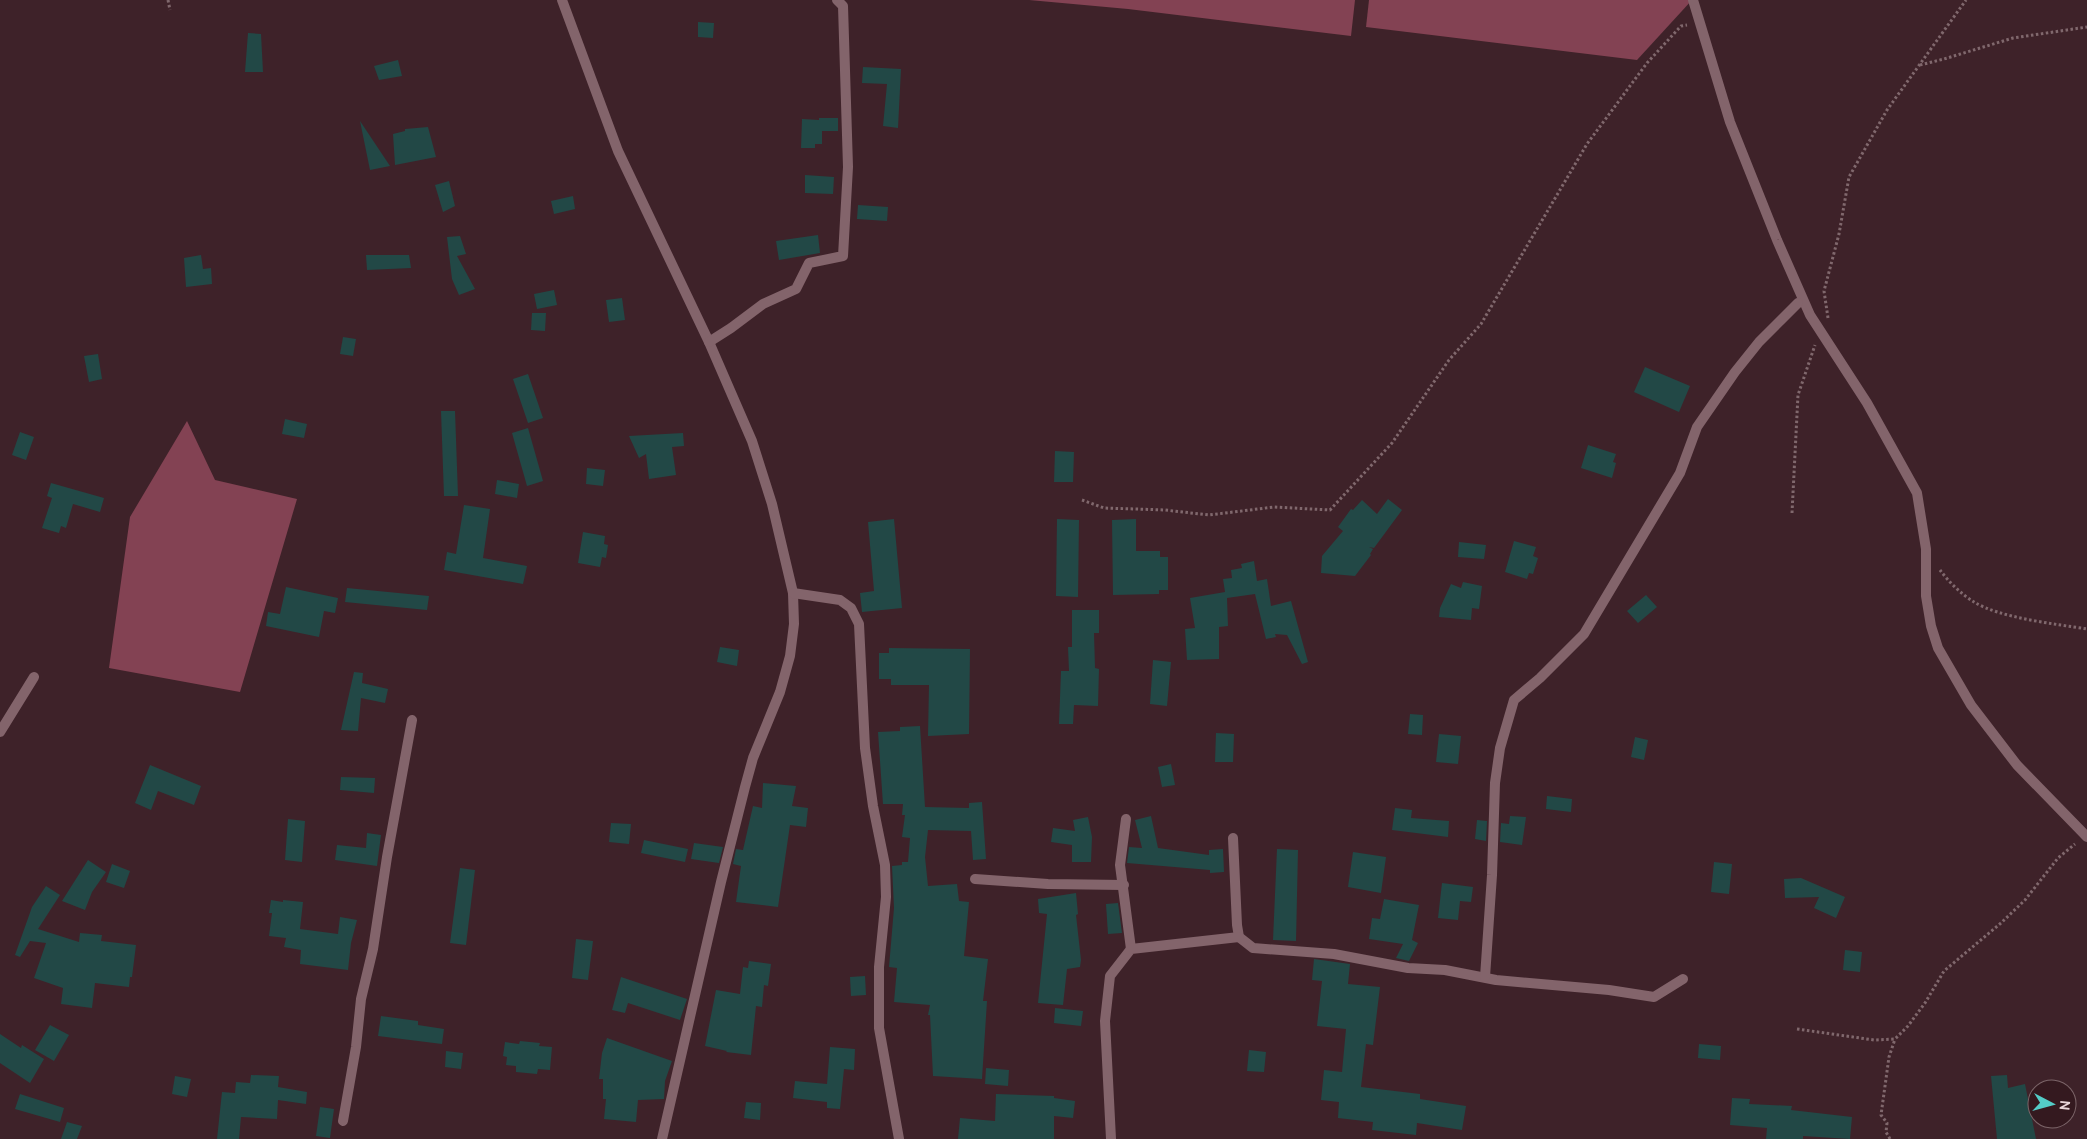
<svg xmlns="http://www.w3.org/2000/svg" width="2087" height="1139" font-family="Cabin,sans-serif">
<rect width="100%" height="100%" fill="#3e2229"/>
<g fill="#834253">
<path d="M1029,0H1355L1351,36L1128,9Z"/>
<path d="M1369,0H1692L1637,60L1366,27Z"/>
<path d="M187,421L215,480L297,499L240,692L109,668L130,517Z"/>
</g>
<g fill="#224846">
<path d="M698,22L714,23L713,38L698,37Z"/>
<path d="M248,33L261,34L263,72H245Z"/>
<path d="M398,60L402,76L379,80L374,66Z"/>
<path d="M863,67L901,69L898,128L883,126L887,84L862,83Z"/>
<path d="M819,118H838V131H822V144H815V148H801L802,119L819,120Z"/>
<path d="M360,121L390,166L370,170Z"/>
<path d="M428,127L436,157L395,165L393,134L405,131V129Z"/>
<path d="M805,175L834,177L833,194L805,193Z"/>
<path d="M449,181L455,206L443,212L435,185Z"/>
<path d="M573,196L575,209L554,214L551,201Z"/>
<path d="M858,205L888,207L887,221L857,219Z"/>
<path d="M818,235L820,253L779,260L776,241Z"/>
<path d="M460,236L466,254L457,256L475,289L459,295L452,279L447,237Z"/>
<path d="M201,255L203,269L211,268L212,284L186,287L184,258Z"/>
<path d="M366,255H409L411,268L367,270Z"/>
<path d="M554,290L557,305L537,309L534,294Z"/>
<path d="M622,298L625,320L609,322L606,300Z"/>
<path d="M532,313H546L545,331L531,330Z"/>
<path d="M343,337L356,339L353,356L340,354Z"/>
<path d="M98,354L102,379L89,382L84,356Z"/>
<path d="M1645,367L1690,386L1679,412L1634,392Z"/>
<path d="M528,374L543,418L528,423L513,379Z"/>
<path d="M441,411H455L458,496H444Z"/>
<path d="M285,419L307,424L304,438L282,434Z"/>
<path d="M528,428L543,481L527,486L512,433Z"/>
<path d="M20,432L34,437L26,460L12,455Z"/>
<path d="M683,433L684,446L672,447L676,475L649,479L646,454L639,458L629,436Z"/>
<path d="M1588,445L1616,454L1613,462L1616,463L1612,478L1581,468Z"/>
<path d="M1055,451L1074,452L1073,482H1054Z"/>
<path d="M587,468L605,470L603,486L586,484Z"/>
<path d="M497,480L519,484L517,498L495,494Z"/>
<path d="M51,483L104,498L100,512L73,504L66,528L61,526L59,533L42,528L52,498L47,496Z"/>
<path d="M1388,499L1402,510L1374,548L1369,547L1373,549L1370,554L1371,555L1355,576L1321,573L1322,556L1343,531L1338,527L1351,509L1353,510L1362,500L1377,514Z"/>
<path d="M464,505L490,509L483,558L527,566L523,584L444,570L447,552L456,554Z"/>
<path d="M894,519L902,608L862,612L860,593L874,591L868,522Z"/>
<path d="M1057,519L1079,520L1078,597L1056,596Z"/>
<path d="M1136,519V551H1160V557H1168V590H1159V594L1113,595L1112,520Z"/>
<path d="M583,532L605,536L604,544L608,545L606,558L602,557L600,567L578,563Z"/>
<path d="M1514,541L1536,547L1533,556L1538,558L1533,574L1529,573L1527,579L1505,572Z"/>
<path d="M1459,542L1486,545L1484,559L1458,557Z"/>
<path d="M1254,561L1257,581L1267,579L1271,606L1291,601L1308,662L1302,664L1287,635L1275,634L1276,637L1266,639L1255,594L1227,598L1228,626L1219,627V659L1187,660L1185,629L1195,628L1190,598L1225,592L1223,579L1232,578L1231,570L1242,568L1241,564Z"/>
<path d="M1463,582L1482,586L1479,609L1472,608L1471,620L1439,617L1440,608L1451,584L1461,588Z"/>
<path d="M286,587L338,598L335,613L324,611L319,637L266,626L268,612L280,614Z"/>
<path d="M347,588L429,596L427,610L345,602Z"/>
<path d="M1646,595L1657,607L1638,623L1627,611Z"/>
<path d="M1072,610H1099V633H1094L1095,668L1099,669L1098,706L1074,705L1073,724H1059L1061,671H1069L1068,647H1072Z"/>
<path d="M720,647L739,650L737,666L717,662Z"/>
<path d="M889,648L970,649L969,734L928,736L929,685H891V679H879V653H889Z"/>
<path d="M1153,660L1171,662L1167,706L1150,704Z"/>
<path d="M354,672L363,673L362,683L388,689L385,703L361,698L358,731L341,730Z"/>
<path d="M1410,714L1423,715L1422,735L1408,734Z"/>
<path d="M920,726L925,807L969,808V803L982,802L986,859L973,860L971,831L928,830L925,857L928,886L957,884L959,901L969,902L964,956L988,959L983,1001H987L982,1079L933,1076L930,1015H928L930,1005L894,1002L897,968L889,967L894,908L892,866L902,865V862H908L910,838L902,837L905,815H902L903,804H883L878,732L900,731V727Z"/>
<path d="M1216,733L1234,734L1233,762H1215Z"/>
<path d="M1439,734L1461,736L1458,764L1436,762Z"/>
<path d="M1635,737L1648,740L1644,760L1631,757Z"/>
<path d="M1171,764L1175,785L1162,787L1158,767Z"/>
<path d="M150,765L201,786L194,805L158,791L151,810L135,803Z"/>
<path d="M341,777L375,778L374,793L340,790Z"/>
<path d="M763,783L796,786L792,806L808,808L806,827L790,825L778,907L736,902L741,866L733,864L736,849L743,850L753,806L762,808Z"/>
<path d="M1547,796L1572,799L1571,812L1546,809Z"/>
<path d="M1395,808L1412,810L1411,818L1449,821L1448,837L1392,830Z"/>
<path d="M1151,816L1158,848L1209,855V850L1223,849L1224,872L1210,873V870L1127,863L1129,847L1142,848L1135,820Z"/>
<path d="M1510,816L1526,817L1522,845L1500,842L1501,823L1509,824Z"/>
<path d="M1088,817L1092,837L1091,862H1072V845L1051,842L1053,828L1075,831L1073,820Z"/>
<path d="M288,819L305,821L302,862L285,860Z"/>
<path d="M1477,820L1487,821L1486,841L1475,839Z"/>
<path d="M611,823L631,824L629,844L609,842Z"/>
<path d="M367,833L381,835L377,866L335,860L337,845L366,848Z"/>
<path d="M644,840L688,849L685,862L641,853Z"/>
<path d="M694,843L723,847L719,863L691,859Z"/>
<path d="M1277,849L1298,850L1296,941L1273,940Z"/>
<path d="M1353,852L1386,857L1381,893L1348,887Z"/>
<path d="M88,860L106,872L92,892L85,910L62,901Z"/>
<path d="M1714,862L1732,864L1729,894L1711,892Z"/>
<path d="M112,864L130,871L124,888L106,882Z"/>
<path d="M460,868L475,870L466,945L450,943Z"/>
<path d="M1801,878L1845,897L1836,918L1814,908L1819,897L1785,898L1784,879Z"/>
<path d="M1442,883L1473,887L1471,902L1460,901L1458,920L1438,918Z"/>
<path d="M46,886L60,895L38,929L79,942L80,933L102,935L101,941L136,945L132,977H130L129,987L95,983L92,1008L61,1004L63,988L34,978L46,943L30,941L20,957L15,955L32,907Z"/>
<path d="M1076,893L1078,914L1076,915L1081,960L1080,967L1067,969L1063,1005L1038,1003L1047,914L1039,913L1038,899Z"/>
<path d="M1384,899L1419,905L1412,940L1418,943L1409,961L1396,958L1403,944L1369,939L1372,918L1380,919Z"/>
<path d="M271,900L283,902V900L303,902L300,929L338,934L340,917L357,920L351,943L348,970L300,964L301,950L284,947L286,938L269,936L272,913H269Z"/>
<path d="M1118,903L1122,933L1108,934L1106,904Z"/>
<path d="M576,939L593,941L588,980L572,978Z"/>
<path d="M1845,950L1862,952L1860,972L1843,970Z"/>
<path d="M1314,959L1350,964L1348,984L1380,987L1373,1045L1366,1044L1361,1087L1420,1094V1099L1466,1106L1462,1130L1417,1123L1416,1135L1372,1130L1373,1122L1338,1118L1339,1102L1321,1100L1324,1070L1342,1072L1346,1029L1317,1026L1322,981L1312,980Z"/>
<path d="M749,961L771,964L768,986L764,985L762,1007L756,1006L751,1055L726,1052L727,1051L705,1046L716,990L740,994L743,967L748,968Z"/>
<path d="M865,976L866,995L851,996L850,977Z"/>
<path d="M621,977L687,999L680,1020L628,1003L625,1013L612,1010Z"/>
<path d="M1055,1008L1083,1011L1081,1026L1054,1023Z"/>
<path d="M381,1016L418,1021V1025L444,1029L442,1044L378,1036Z"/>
<path d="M50,1025L69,1035L54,1061L35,1050Z"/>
<path d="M0,1034L21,1048L22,1045L44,1059L30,1083L0,1063Z"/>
<path d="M607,1038L672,1061L665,1081L664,1099L638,1100L636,1122L604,1119L606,1099H603V1079H599L602,1053Z"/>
<path d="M520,1041L540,1043L539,1046L552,1047L550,1070L538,1069L537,1074L516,1072V1066L506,1065L507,1057L503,1056L505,1042L519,1044Z"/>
<path d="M1699,1044L1721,1046L1720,1060L1698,1058Z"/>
<path d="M830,1047L855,1049L854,1070L844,1069L840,1109L827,1108V1102L793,1098L795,1081L827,1084Z"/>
<path d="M1249,1050L1266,1052L1264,1072L1247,1071Z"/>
<path d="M446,1051L463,1053L461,1069L445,1067Z"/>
<path d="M986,1068L1009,1070L1008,1086L985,1084Z"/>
<path d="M251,1075L279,1076L278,1087L307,1092L306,1104L278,1100L277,1119L241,1117L239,1139H217L222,1092L235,1093L236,1082L250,1083Z"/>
<path d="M2007,1075L2008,1088L2025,1084L2036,1139H1997L1991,1076Z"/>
<path d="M175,1076L191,1079L187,1097L172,1094Z"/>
<path d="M20,1094L64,1108L60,1122L15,1109Z"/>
<path d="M996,1094L1054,1096V1098L1075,1101L1073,1118L1054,1116V1139H958L960,1118L995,1121Z"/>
<path d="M1732,1098L1750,1099L1749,1104L1792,1106L1791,1110L1852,1117L1850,1139L1803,1136V1139H1766L1767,1128L1730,1125Z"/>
<path d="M746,1102L761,1103L760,1120L744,1118Z"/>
<path d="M320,1107L334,1109L330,1138L316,1136Z"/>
<path d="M67,1122L82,1126L77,1139H61Z"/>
</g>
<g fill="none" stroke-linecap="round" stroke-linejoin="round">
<g stroke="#80686d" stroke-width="3" stroke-dasharray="2.5 2.5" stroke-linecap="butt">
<path d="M168,0L170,10"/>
<path d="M1920,65L1944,59L2013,38L2087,27"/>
<path d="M1828,318L1824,291L1839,234L1849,177L1887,110L1966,0"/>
<path d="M1082,500L1104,508L1165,510L1209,515L1274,507L1330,510L1392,443L1449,360L1481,324L1587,144L1647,63L1681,26L1687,25"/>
<path d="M1792,513L1798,395L1815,345"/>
<path d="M1940,570C1948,581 1962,595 1974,602C2000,618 2056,624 2087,629"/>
<path d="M1797,1029L1874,1040L1895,1039L1908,1026L1925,1003L1944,971L2001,923L2025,900L2058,858L2075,844"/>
<path d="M1890,1139L1886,1132L1887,1123L1881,1115L1889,1057L1895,1039"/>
</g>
<g stroke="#83646b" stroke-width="10">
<path d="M562,0L618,151L709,342L752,441L772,504L793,593L794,624L790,656L780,692L753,758L745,787L721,882L662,1139"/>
<path d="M1693,0L1730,122L1777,240L1810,315L1867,403L1917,493L1926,549V596L1931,626L1938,648L1971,705L2017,765L2087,837"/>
<path d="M709,342L731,328L763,304L796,289L809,263L843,256L848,167L843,6L837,0"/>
<path d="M793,593L840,600L851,608L859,624L865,748L873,806L885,865L886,897L879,967V1028L899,1139"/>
<path d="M0,732L34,677"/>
<path d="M1126,819L1120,865L1131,949"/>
<path d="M1233,838L1237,925L1239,937L1253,948L1334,954L1408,968L1445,970L1496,980L1609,990L1654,997L1683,979"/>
<path d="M975,879L1048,884L1124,885"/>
<path d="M1485,977L1492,875L1495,783L1500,748L1514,700L1540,678L1584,634L1680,473L1697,427L1735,372L1759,342L1798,303"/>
<path d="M343,1121L356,1047L361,999L373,949L387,857L412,720"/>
<path d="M1111,1139L1105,1021L1110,976L1131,949L1239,937"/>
</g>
</g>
<g transform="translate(2052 1104) rotate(96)"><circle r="24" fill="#34191f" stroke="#7c6569"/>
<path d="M0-4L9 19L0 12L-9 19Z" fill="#54cdc8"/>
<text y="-8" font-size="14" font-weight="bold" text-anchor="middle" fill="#e9d6d9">N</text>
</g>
</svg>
